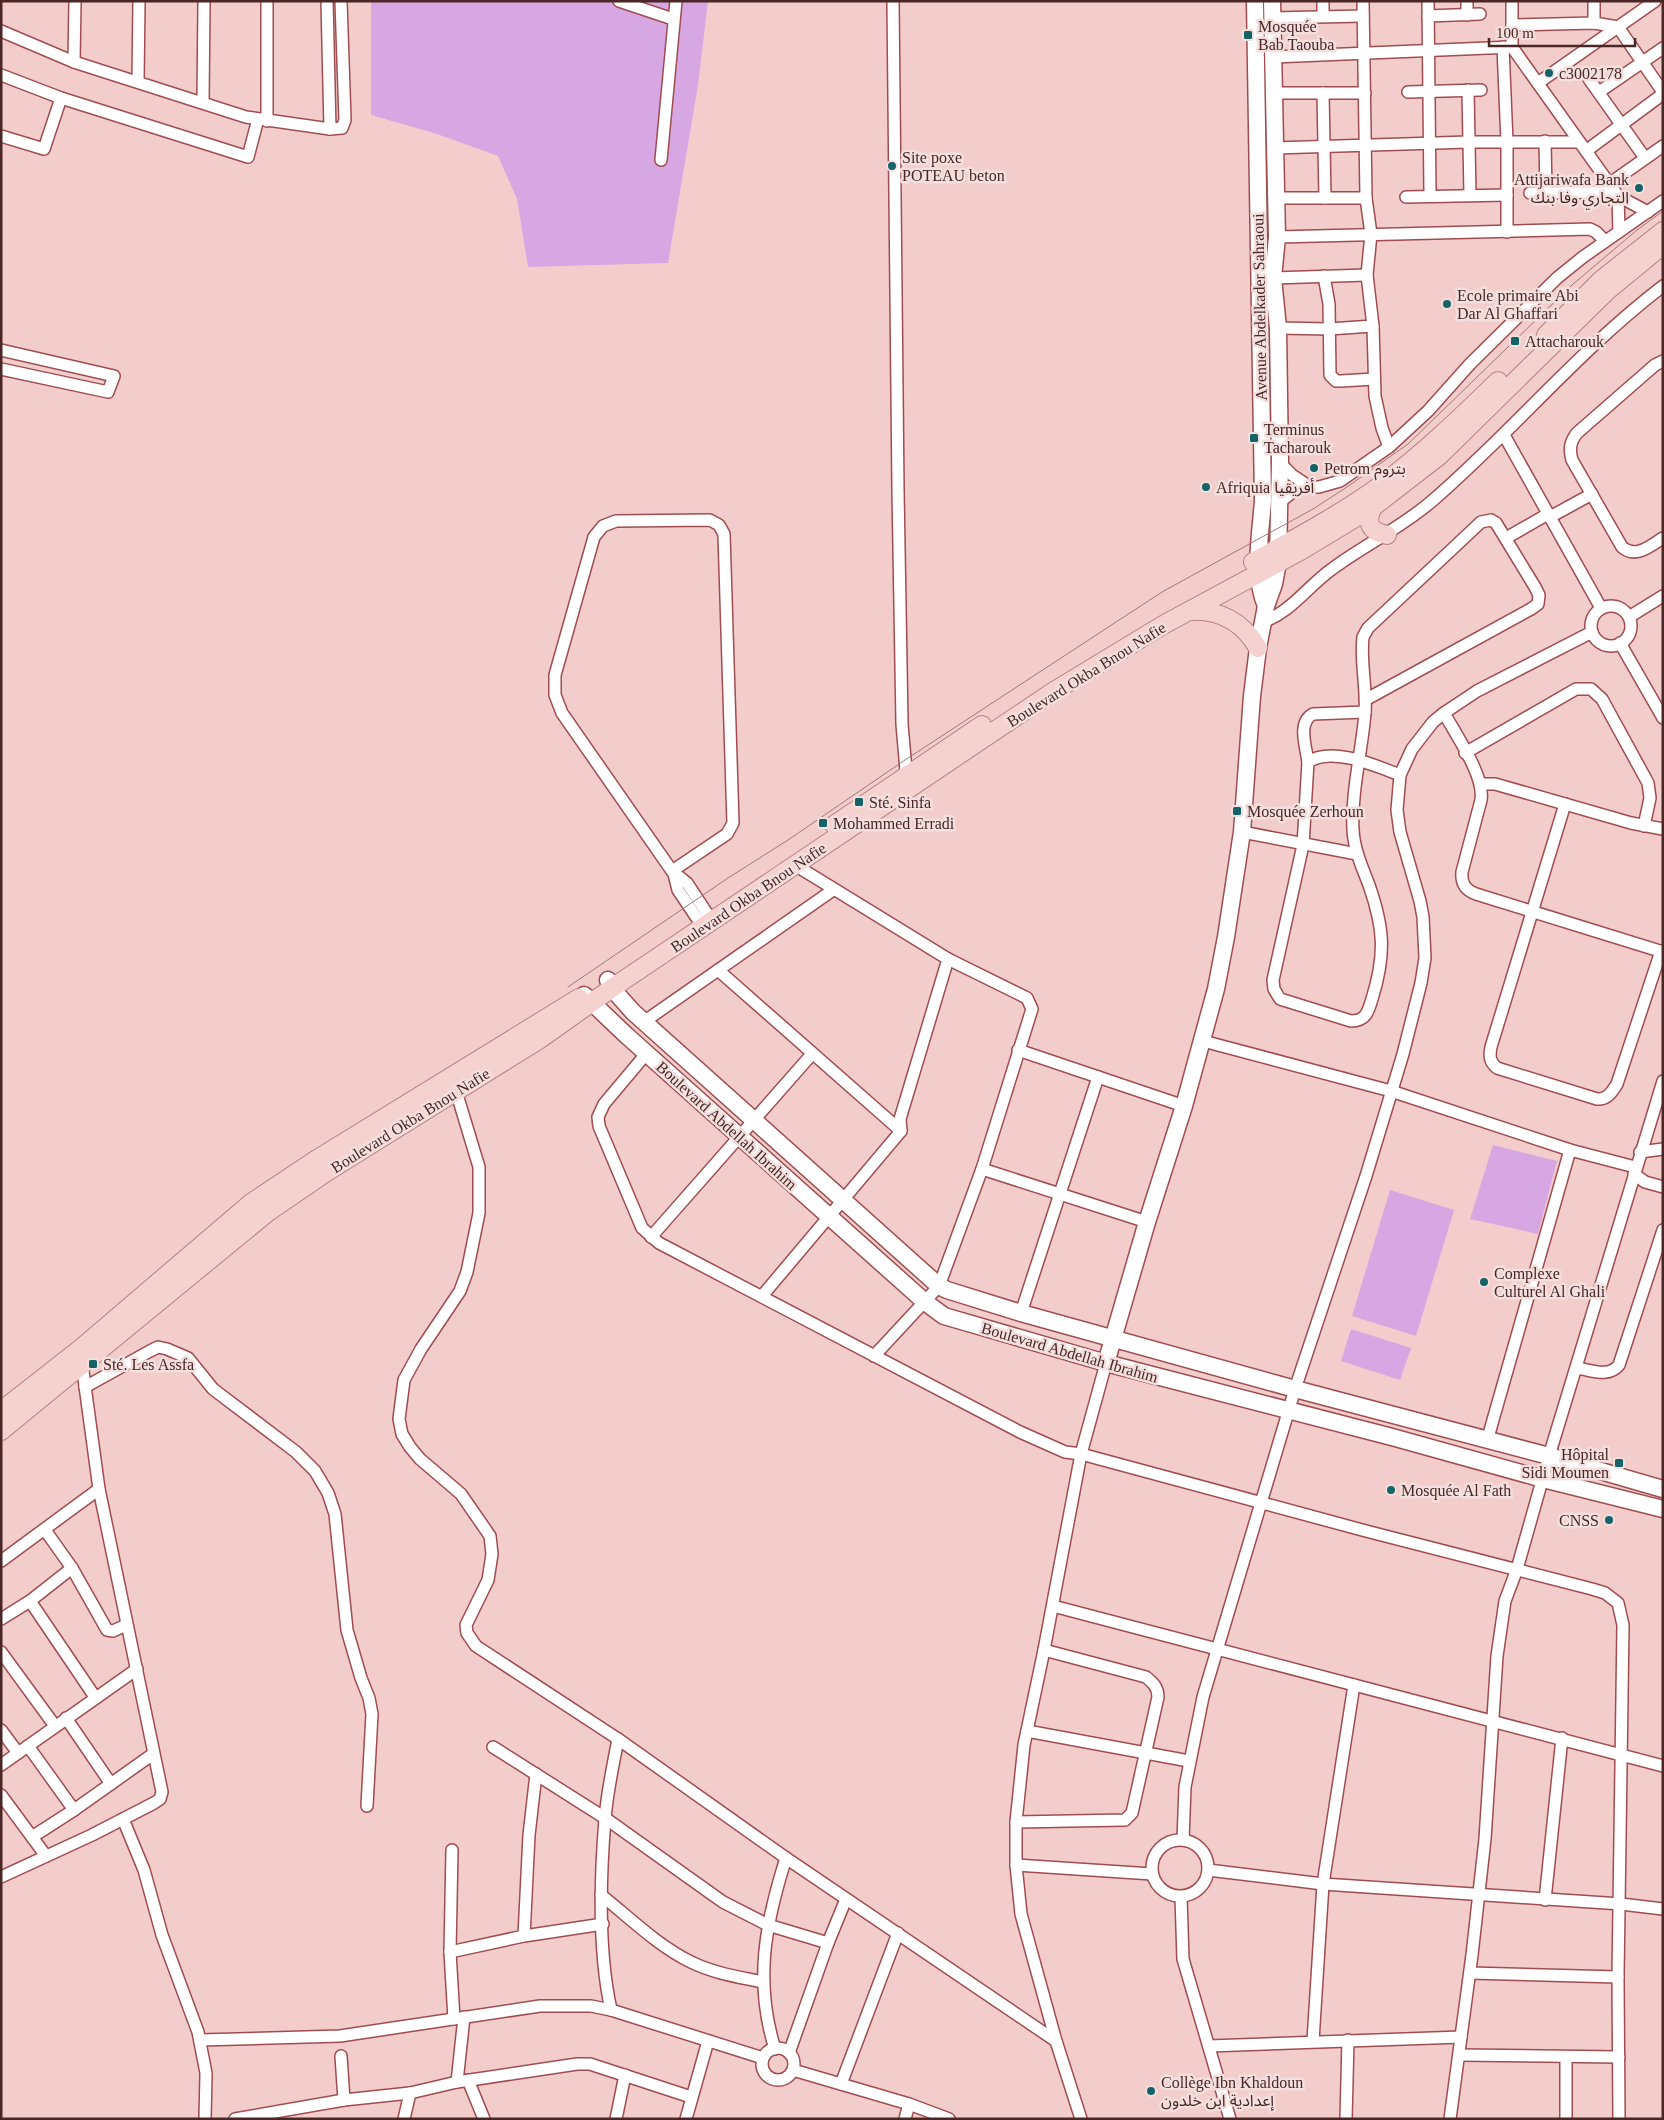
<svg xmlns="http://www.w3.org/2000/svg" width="1664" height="2120" font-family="'Times New Roman','Noto Sans Arabic',serif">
<rect width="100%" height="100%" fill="#f3cdcc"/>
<g fill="#d7a7e3">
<path d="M371,1H708L698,85L668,263L528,267L517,199L498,156L437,134L371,115Z"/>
<path d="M1493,1145L1557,1161L1538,1234L1470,1219Z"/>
<path d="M1390,1190L1454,1210L1416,1336L1352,1316Z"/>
<path d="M1351,1329L1411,1348L1400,1380L1341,1361Z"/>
</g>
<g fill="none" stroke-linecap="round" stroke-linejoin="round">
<g stroke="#9f4d50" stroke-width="14">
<g id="street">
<path d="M327,1L330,129"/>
<path d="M619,1L673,19"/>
<path d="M893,1L898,489L902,724L907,782"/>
<path d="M1323,1V16"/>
<path d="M1363,1L1366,198L1371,234L1367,275L1373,326L1375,396L1382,428L1389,447"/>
<path d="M1428,1L1430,195"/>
<path d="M1467,1V15"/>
<path d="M1512,1V47L1618,196L1648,212"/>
<path d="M1594,1V23"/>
<path d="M1428,16L1480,14"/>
<path d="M1272,18L1363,16"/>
<path d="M1512,25L1594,23L1618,27L1663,92"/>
<path d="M1,31L74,62L246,117L330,129L342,128L345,120L341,1"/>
<path d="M1503,47L1507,142V232"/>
<path d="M1273,57L1512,47"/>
<path d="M74,62L75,1"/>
<path d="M1,75L61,98L248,157L258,119"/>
<path d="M1589,79L1645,158"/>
<path d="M138,82L139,1"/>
<path d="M1538,83L1655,1"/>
<path d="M1468,90L1470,195"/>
<path d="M1408,92L1481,90"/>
<path d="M1599,92L1663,48"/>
<path d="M1273,93H1365"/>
<path d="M1323,93L1325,198"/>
<path d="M203,102L204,1"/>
<path d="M267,121V1"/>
<path d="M1,136L44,149L61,98"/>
<path d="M1545,141L1546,193"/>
<path d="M1274,148L1469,142H1579"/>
<path d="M1586,151L1663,94"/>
<path d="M661,160L676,1"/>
<path d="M1609,184L1663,146"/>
<path d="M1530,193L1614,192"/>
<path d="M1618,196L1619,232"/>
<path d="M1406,197L1507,195"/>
<path d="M1275,198H1366"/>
<path d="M1277,237L1590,229L1596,232L1605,241"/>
<path d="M1324,276L1329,304L1330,375L1336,381H1341L1374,379"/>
<path d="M1273,278L1367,275"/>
<path d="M1278,328L1329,329L1373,326"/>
<path d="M1,350L114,376L108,392L1,369"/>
<path d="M1663,361L1655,365L1577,433C1570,442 1569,449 1572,460L1622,547C1636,559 1650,546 1663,538"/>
<path d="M1504,435L1601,608"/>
<path d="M1280,463L1292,475L1310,487"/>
<path d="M1280,502L1299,487H1319L1340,481L1389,447L1428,411L1470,364L1557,278L1583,257L1663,201"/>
<path d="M1550,517L1592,494"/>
<path d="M1506,538L1548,514"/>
<circle cx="1611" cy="626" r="20"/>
<path d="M1629,617L1663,596"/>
<path d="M1263,622C1291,612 1308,586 1332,569C1364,545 1401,528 1432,501C1512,432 1579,350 1663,286"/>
<path d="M1620,643L1663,718"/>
<path d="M1365,700L1531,609L1538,604L1539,595L1535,587L1496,523L1491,520L1481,522L1368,628L1363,637C1360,662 1367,688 1365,713C1362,750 1351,793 1353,830C1354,849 1362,867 1369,885C1384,928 1386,954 1372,999C1368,1012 1366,1021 1351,1021L1280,999L1274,989L1273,980L1303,845L1308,762C1332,746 1376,766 1400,775"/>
<path d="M1444,713C1456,735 1485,776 1481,800L1462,872C1461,883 1465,890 1476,894L1663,952"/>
<path d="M1465,753L1576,689H1591L1602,699L1648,783L1650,798L1644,826"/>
<path d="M1308,762C1306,747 1297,722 1313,714L1365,712"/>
<path d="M1481,784H1495L1631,823L1663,829"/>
<path d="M1565,804L1491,1047C1489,1057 1490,1062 1497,1068L1597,1099C1607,1100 1612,1092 1617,1084L1661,951"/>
<path d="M1242,832L1357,854"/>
<path d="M795,865L948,959L1027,998L1032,1009L982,1169L939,1286L874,1356"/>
<path d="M672,871L727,834L733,823L724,534L719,525L710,520L616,521L603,526L594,537L555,675V695L562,713L672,871L687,883L712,921"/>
<path d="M674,874L678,890L703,927"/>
<path d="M718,970L901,1131"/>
<path d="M645,1021L833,890"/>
<path d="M1203,1041L1391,1091L1570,1150L1635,1167"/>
<path d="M1018,1050L1184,1106"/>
<path d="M646,1054L604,1104L598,1117L599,1126L642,1228L659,1243L1020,1432L1065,1452L1081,1454L1366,1531L1592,1589L1605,1593L1618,1603L1623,1625L1618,1977L1619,2119"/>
<path d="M456,1091L479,1167V1213L467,1272L460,1291L421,1349L404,1380L399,1419L402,1434L410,1447L420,1459L461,1494L490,1536L492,1554L488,1580L466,1625L467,1633L476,1646L618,1739L786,1858L1056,2041"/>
<path d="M1640,1152L1663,1149"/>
<path d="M982,1169L1147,1222"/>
<path d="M1634,1174L1645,1182L1663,1187"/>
<path d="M651,1237L812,1054"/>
<path d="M762,1296L901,1131L900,1119L948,959"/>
<path d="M1021,1313L1098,1077"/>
<path d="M1577,1368C1591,1370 1609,1378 1619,1365L1663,1230"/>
<path d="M85,1387L150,1351L158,1347L167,1349L188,1358L213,1389L296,1452L315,1471L328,1493L335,1514L347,1630L361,1678L369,1698L372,1714L367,1806"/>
<path d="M1487,1441L1570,1150"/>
<path d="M45,1530L72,1568L107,1630L113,1631L126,1625"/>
<path d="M1,1561L99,1489"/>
<path d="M30,1601L95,1697"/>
<path d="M1053,1606L1663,1766"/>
<path d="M1,1619L30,1601L72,1568"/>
<path d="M1,1652L55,1726"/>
<path d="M66,1718L111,1784"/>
<path d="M1,1730L18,1753"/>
<path d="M1027,1731L1189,1761"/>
<path d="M28,1746L74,1810"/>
<path d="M493,1747L605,1818L723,1902L768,1925L828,1943"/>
<path d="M1,1765L137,1669"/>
<path d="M1,1795L46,1856"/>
<path d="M123,1819L144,1870L162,1935L198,2032L206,2073L205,2119"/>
<path d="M1016,1822L1125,1820L1132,1813L1158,1697C1158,1687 1153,1683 1146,1677L1044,1650"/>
<path d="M32,1837L74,1810L153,1754"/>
<path d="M1183,1840L1185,1787L1203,1697L1295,1389L1366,1176L1403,1054L1421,983L1425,958L1423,917L1420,901L1400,832L1397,810L1400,775L1412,749L1433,722L1444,713L1477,691L1592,632"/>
<circle cx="1180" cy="1868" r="28"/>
<path d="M452,1850L450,1952L454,2019"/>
<path d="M1016,1865L1152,1874"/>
<path d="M1208,1870L1323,1884L1621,1904L1663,1909"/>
<path d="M1,1877L92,1835L154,1803L160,1799L162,1792L99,1489L82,1364"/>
<path d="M601,1895C630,1918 658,1946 691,1962C713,1973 739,1977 762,1982"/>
<path d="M1181,1897L1183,1959L1230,2119"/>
<path d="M1545,1900L1562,1738"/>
<path d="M524,1936L529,1835L536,1774"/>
<path d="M450,1952L524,1936L603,1924"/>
<path d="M1470,1973L1618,1977"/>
<path d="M611,2010C598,1951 600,1879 605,1819C607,1792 613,1766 618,1739"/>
<path d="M200,2040L340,2036L540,2006H591L611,2010L763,2058"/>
<path d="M1313,2041L1323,1884L1354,1685"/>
<path d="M1209,2046L1461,2037"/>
<circle cx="778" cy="2064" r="16"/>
<path d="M775,2049C754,1982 765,1924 786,1858"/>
<path d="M789,2053L828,1943L846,1899"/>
<path d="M1459,2055L1619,2057"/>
<path d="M341,2056L344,2100"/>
<path d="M793,2070L909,2104L949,2119"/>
<path d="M468,2080L484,2119"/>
<path d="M457,2082L464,2017"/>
<path d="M841,2084L898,1933"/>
<path d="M235,2119L344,2100L410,2093L457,2082L577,2064H590L691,2097"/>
<path d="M404,2119L410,2093"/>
<path d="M616,2119L625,2075"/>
<path d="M686,2119L708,2041"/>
<path d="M905,2119L909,2104"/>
<path d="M1081,2119L1056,2041L1021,1914L1016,1865V1822L1024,1745L1044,1650L1081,1454L1106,1363"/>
<path d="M1346,2119L1348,2040"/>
<path d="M1450,2119L1472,1955L1485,1839L1497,1656L1505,1601L1517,1569L1549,1456L1663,1081"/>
<path d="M1566,2119V2057"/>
</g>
</g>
<g stroke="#9f4d50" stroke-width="19">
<g id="secondary">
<path d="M1255,1L1263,500C1261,534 1252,573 1266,606"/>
<path d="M608,980L617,994L633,1012L939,1286L947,1290L1021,1313L1295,1389L1549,1456L1663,1489"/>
<path d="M584,995L626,1035L925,1302L944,1316L1106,1363L1392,1437L1543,1479L1663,1509"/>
<path d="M1106,1363L1147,1222L1184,1106L1216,989L1226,937L1242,832L1252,696L1258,648L1266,606L1274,584L1278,562L1280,463L1278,328L1273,278L1277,237L1272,1"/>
</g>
</g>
<g stroke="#b58180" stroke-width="20">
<g id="primary">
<path d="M1546,335L1601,280L1663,231"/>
<path d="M1373,507C1365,522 1370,532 1387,535"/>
<path d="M1253,562C1296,538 1341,514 1381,485C1423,454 1461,417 1498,381"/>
<path d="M1189,611C1219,609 1243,622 1258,648"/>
<path d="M834,825L982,725"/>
<path d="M1,1411L80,1349L251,1203L314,1161L579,998"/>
<path d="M1,1431L268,1212L328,1171L540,1039L612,988L1051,693L1163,625L1302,550L1373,507L1439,456L1608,290L1663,245"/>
</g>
</g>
<use href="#street" stroke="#fff" stroke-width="11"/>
<use href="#secondary" stroke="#fff" stroke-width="16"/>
<use href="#primary" stroke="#f5d1d0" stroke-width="18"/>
<path stroke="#9e7978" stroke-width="1" d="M568,987L728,878L788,840L905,760L1162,592L1313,509L1347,487L1408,444L1572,285L1637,230L1663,211"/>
</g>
<g fill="#136367" stroke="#f3dfde" stroke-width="2">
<rect x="1243" y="30" width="10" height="10" rx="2.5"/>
<circle cx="1549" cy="73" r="5"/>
<circle cx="892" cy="166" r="5"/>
<circle cx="1639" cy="188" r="5"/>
<circle cx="1447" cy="304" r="5"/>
<rect x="1510" y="336" width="10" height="10" rx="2.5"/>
<rect x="1249" y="433" width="10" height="10" rx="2.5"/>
<circle cx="1314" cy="468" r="5"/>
<circle cx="1206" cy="487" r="5"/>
<rect x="854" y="797" width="10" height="10" rx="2.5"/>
<rect x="1232" y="806" width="10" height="10" rx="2.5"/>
<rect x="818" y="818" width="10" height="10" rx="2.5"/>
<circle cx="1484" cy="1282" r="5"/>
<rect x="88" y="1359" width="10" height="10" rx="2.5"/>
<rect x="1614" y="1458" width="10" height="10" rx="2.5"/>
<circle cx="1391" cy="1490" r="5"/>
<circle cx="1609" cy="1520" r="5"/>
<circle cx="1151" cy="2091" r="5"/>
</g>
<g text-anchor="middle" stroke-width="5" stroke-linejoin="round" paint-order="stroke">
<g font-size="16" fill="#4a2626" stroke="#f3dfde" text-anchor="start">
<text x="1258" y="32">Mosquée<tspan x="1258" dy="18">Bab Taouba</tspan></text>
<text x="1559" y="79">c3002178</text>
<text x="902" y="163">Site poxe<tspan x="902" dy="18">POTEAU beton</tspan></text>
<text x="1629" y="185" text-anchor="end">Attijariwafa Bank<tspan x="1629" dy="18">التجاري وفا بنك</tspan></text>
<text x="1457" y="301">Ecole primaire Abi<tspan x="1457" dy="18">Dar Al Ghaffari</tspan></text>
<text x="1525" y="347">Attacharouk</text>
<text x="1264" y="435">Terminus<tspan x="1264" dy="18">Tacharouk</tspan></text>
<text x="1324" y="474">Petrom بتروم</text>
<text x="1216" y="493">Afriquia أفريقيا</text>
<text x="869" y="808">Sté. Sinfa</text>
<text x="1247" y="817">Mosquée Zerhoun</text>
<text x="833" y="829">Mohammed Erradi</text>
<text x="1494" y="1279">Complexe<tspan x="1494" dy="18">Culturel Al Ghali</tspan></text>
<text x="103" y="1370">Sté. Les Assfa</text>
<text x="1609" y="1460" text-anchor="end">Hôpital<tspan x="1609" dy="18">Sidi Moumen</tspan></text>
<text x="1401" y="1496">Mosquée Al Fath</text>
<text x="1599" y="1526" text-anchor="end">CNSS</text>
<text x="1161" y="2088">Collège Ibn Khaldoun<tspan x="1161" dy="18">إعدادية ابن خلدون</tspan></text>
</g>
<g font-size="16" fill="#4a2626" stroke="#f3dfde">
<text transform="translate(1259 307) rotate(-91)" y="6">Avenue Abdelkader Sahraoui</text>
<text transform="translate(1086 674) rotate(-32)" y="6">Boulevard Okba Bnou Nafie</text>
<text transform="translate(748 897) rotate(-34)" y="6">Boulevard Okba Bnou Nafie</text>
<text transform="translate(410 1120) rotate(-32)" y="6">Boulevard Okba Bnou Nafie</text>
<text transform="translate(727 1125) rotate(42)" y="6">Boulevard Abdellah Ibrahim</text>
<text transform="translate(1070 1352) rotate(16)" y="6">Boulevard Abdellah Ibrahim</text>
</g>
</g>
<rect width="1664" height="2120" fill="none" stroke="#4a2626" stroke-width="5"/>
<path d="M1489 38v8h146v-8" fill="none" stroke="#4a2626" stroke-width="2.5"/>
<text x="1496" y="38" font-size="15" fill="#4a2626" stroke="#f3dfde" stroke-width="4" paint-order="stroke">100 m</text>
</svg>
